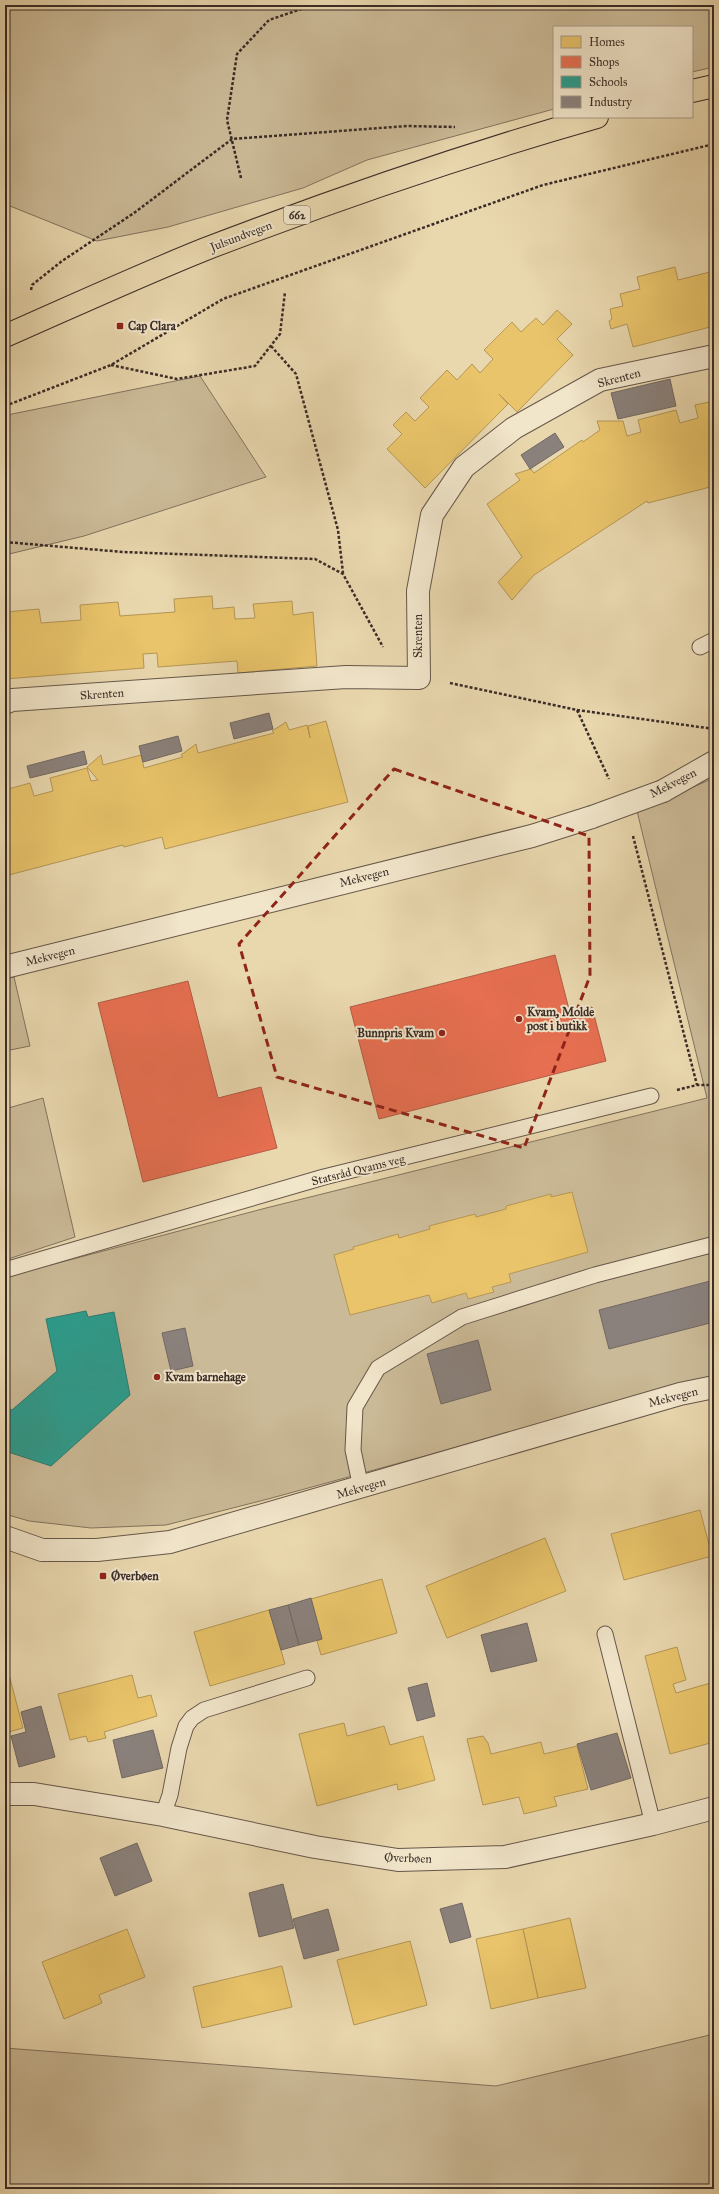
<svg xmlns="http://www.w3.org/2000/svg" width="719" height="2194" font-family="'IM FELL Great Primer',serif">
<rect width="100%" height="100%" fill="#e9d7ae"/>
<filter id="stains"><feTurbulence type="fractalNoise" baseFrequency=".005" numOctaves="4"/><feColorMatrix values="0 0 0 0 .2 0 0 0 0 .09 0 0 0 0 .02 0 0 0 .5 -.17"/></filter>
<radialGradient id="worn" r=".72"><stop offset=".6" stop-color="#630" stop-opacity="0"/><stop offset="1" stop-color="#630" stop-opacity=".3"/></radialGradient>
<g fill="#cbba97" stroke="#82735f">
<path d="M5,5H714V67L692,72V27H554V109L367,160L303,188L168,227L97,241L5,204Z"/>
<path d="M200,376L266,477L84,536L5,555V417L12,414Z"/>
<path d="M714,778V1377L268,1499L166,1525L91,1528L29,1521L5,1514V1277L266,1208L707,1098L637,811Z"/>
<path d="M14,977L30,1046L5,1051V979Z"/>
<path d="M43,1098L75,1237L5,1260V1109Z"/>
<path d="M714,2034V2189H5V2048L496,2086Z"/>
</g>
<g fill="#e9c46a" stroke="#b49656">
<path d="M675,267L678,280L714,271V326L633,347L627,324L611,329L609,321L612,319L610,309L623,306L620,294L640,289L637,277Z"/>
<path d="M557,310L572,324L557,339L573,355L517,412L499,394L508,404L425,488L387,449L402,434L393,425L406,412L415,421L429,407L420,398L447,370L457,380L472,364L480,373L493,359L484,350L512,322L521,332L536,318L543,325Z"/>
<path d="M714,401V486L648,503L647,501L534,575L512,600L498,582L522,557L487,504L520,480L515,474L531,469L534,473L582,440L583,442L600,430L597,421H623L627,436L641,432L638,420L676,410L680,423L698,418L695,405Z"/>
<path d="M212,596L213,609L234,607L235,619L255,618L253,604L292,601L293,615L313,612L317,666L238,673L237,661L158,667L157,653L143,654L144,668L5,679V612L39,609L41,623L81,620L80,605L118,602L120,616L175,612L174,599Z"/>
<path d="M326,721L348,802L165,849L162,837L124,847L123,845L5,876V790L30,783L34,796L53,791L50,778L87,768L91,781L98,780L87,767L101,755L103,765L141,755L144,768L183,757L181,755L196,744L198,753L274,733L272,731L286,722L289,730L307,725L310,738L308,726Z"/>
<path d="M572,1192L588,1252L509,1274L511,1282L492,1287L494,1292L468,1299L466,1293L432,1303L429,1295L350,1315L334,1255L354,1249L353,1247L398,1234L399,1238L430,1229L429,1226L475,1214L476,1217L506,1209V1206L551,1194V1197Z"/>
<path d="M700,1510L712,1556L624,1580L611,1534Z"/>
<path d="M545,1538L566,1591L447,1638L426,1586Z"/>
<path d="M382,1579L397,1633L321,1655L317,1641L322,1639L311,1599Z"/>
<path d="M269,1610L285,1664L210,1686L194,1632Z"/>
<path d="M677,1647L686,1680L673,1684L676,1693L714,1682V1742L670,1754L645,1656Z"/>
<path d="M7,1667L23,1728L5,1733V1668Z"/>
<path d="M132,1675L138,1698L151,1695L157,1716L104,1732L106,1738L88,1742L86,1736L70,1740L58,1694Z"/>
<path d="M344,1723L347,1736L384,1726L390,1745L423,1736L435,1780L398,1790L397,1784L317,1806L299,1734Z"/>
<path d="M483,1736L488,1743L491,1754L541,1742L544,1754L577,1746L588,1789L554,1797L557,1806L524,1814L519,1797L483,1805L467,1739Z"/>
<path d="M570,1918L586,1988L538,1998L523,1929Z"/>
<path d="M127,1929L145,1977L99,1995L102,2003L64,2019L42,1962Z"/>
<path d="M523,1929L538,1998L491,2009L476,1939Z"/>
<path d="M410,1941L427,2005L354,2025L337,1960Z"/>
<path d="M282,1966L292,2007L202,2028L193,1987Z"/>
</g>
<g fill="#e76f51" stroke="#b35b44">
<path d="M555,955L570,1013L592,1007L606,1061L379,1119L350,1007Z"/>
<path d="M188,981L218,1098L261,1087L277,1148L143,1182L98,1003Z"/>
</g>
<path fill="#2a9d8f" stroke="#2f7b70" d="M86,1311L88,1317L114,1312L130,1395L51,1466L5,1451V1407L12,1410L57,1371L46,1319Z"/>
<g fill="#8a817c" stroke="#726862">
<path d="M670,379L676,406L618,419L611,393Z"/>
<path d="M555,433L564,447L530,469L521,455Z"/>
<path d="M269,713L273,729L234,739L230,723Z"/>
<path d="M178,736L182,751L143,762L139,746Z"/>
<path d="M84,751L87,764L30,778L27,766Z"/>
<path d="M714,1280V1322L609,1349L599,1310Z"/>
<path d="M185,1328L193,1366L171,1371L162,1333Z"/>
<path d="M478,1340L491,1390L441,1404L427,1354Z"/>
<path d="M311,1598L322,1639L299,1645L288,1605Z"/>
<path d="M288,1605L299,1645L281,1650L269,1610Z"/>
<path d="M527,1623L537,1661L491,1672L481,1635Z"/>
<path d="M427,1683L435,1716L417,1721L408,1688Z"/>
<path d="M41,1706L55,1757L19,1767L11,1736L26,1732L21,1712Z"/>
<path d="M153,1730L163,1768L122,1778L113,1740Z"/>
<path d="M617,1733L631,1778L591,1790L577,1744Z"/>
<path d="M137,1843L152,1881L115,1896L100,1858Z"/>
<path d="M283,1884L294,1928L259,1937L249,1893Z"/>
<path d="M462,1903L471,1937L450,1943L440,1909Z"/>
<path d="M328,1909L339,1950L304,1959L293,1919Z"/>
</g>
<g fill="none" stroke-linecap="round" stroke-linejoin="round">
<g stroke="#665749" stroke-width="17">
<g id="lane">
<path d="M700,647L714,640"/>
<path d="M5,1270L324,1177L651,1096"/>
<path d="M361,1488L353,1450L355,1407L378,1368L462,1317L595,1275L711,1245"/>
<path d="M605,1634L653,1824"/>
<path d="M163,1815L170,1795L179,1748L186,1726L192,1718L204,1710L307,1678"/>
</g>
</g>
<g stroke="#665749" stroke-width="24">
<g id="street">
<path d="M5,703L12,700L346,677L419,678L418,591L432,515L464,467L514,428L600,380L714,356"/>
<path d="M663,791L714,762"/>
<path d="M5,967L532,836L592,817"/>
<path d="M5,1537L42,1550H97L170,1542L680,1394L714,1387"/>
<path d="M5,1794H34L163,1815L315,1847L398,1860L505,1857L653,1824L714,1808"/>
</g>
</g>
<g stroke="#3a2c27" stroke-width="24">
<g id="primary">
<path d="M692,91L714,86"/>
<path d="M5,336C71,307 136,277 203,250C333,200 464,155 597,117"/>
</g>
</g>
<g stroke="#3a2c27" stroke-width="2.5" stroke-dasharray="3 2" stroke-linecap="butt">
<path d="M241,178L227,120L237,54L269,20L313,5"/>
<path d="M31,290L32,285L62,261L134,213L232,139L407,126L455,127"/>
<path d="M271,346L296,374L338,530L343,573"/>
<path d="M111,365L177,379L255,366L280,334L285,292"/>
<path d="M5,406L111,365L223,299L543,185L714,144"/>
<path d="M5,542L123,552L315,559L343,574L383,647"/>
<path d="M450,683L577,710L609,779"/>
<path d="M577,710L714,729"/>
<path d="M633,836L697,1085"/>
<path d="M677,1090L697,1085H714"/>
</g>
<use href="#lane" stroke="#f1e5ca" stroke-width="15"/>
<use href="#street" stroke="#f1e5ca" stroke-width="22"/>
<use href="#primary" stroke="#e9d7ae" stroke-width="22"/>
<g stroke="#665749" stroke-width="24" stroke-linecap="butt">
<path id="street-bridge" d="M592,817L663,791"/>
</g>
<use href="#street-bridge" stroke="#f1e5ca" stroke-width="22"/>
</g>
<path fill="none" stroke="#8f2418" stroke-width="3" stroke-dasharray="8 5" stroke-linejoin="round" d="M394,769L589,836L590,976L524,1148L277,1077L239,944Z"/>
<g fill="#8f2418" stroke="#f1e5ca" stroke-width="1.5">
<rect x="116" y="322" width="8" height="8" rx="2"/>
<circle cx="519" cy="1019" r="4"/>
<circle cx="442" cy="1033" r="4"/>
<circle cx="157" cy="1377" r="4"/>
<rect x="99" y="1572" width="8" height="8" rx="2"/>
</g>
<g text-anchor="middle" stroke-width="4" stroke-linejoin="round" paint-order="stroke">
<rect fill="#f1e5ca" stroke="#716458" stroke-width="1" x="284" y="206" width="26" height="18" rx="3"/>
<g font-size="11" font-weight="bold" fill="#3a2c27">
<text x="297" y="219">662</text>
</g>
<g font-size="12" fill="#3a2c27" stroke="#f1e5ca">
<text transform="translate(241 236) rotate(-21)" y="4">Julsundvegen</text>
<text transform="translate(619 378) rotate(-15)" y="4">Skrenten</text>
<text transform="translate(418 636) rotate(-90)" y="4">Skrenten</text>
<text transform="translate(102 694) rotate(-4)" y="4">Skrenten</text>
<text transform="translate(673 783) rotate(-27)" y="4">Mekvegen</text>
<text transform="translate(364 877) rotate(-14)" y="4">Mekvegen</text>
<text transform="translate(50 956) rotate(-14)" y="4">Mekvegen</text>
<text transform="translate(358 1170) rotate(-14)" y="4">Statsråd Qvams veg</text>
<text transform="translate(673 1397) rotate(-14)" y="4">Mekvegen</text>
<text transform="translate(361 1488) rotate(-16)" y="4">Mekvegen</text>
<text transform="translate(408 1858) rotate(2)" y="4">Øverbøen</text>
</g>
<g font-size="12" font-weight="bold" fill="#3a2c27" stroke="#f1e5ca" text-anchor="start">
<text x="128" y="330">Cap Clara</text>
<text x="527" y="1016">Kvam, Molde<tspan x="527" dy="14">post i butikk</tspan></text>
<text x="434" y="1037" text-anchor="end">Bunnpris Kvam</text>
<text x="165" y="1381">Kvam barnehage</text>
<text x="111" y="1580">Øverbøen</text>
</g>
</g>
<rect width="719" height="2194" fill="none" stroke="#e9d7ae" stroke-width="20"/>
<rect x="6" y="6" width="707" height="2182" fill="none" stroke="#3a2c27" stroke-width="2"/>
<rect x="10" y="10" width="699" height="2174" fill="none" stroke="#3a2c27"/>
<rect x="553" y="26" width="140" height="92" fill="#f1e5ca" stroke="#a89b89"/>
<rect x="561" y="36" width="20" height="12" fill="#e9c46a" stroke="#a89b89"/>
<text x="589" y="46" font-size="12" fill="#3a2c27">Homes</text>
<rect x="561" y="56" width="20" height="12" fill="#e76f51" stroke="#a89b89"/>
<text x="589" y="66" font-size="12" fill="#3a2c27">Shops</text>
<rect x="561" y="76" width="20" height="12" fill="#2a9d8f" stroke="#a89b89"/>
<text x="589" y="86" font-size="12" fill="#3a2c27">Schools</text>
<rect x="561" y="96" width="20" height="12" fill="#8a817c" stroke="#a89b89"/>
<text x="589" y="106" font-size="12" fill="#3a2c27">Industry</text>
<rect width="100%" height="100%" filter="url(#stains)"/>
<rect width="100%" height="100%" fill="url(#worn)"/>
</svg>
